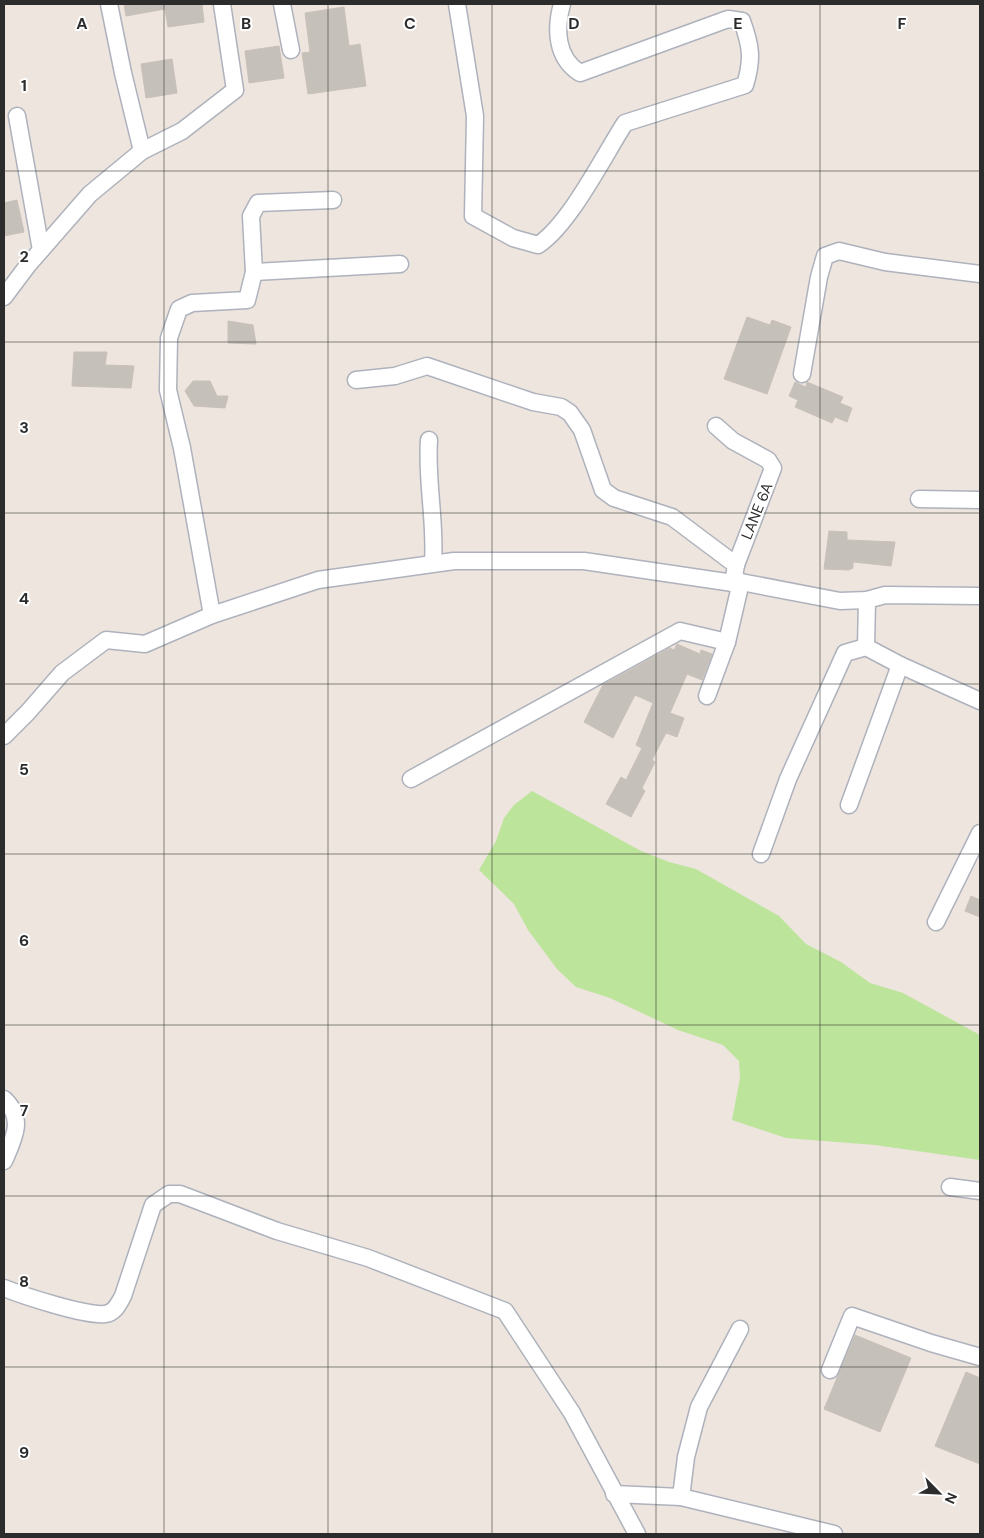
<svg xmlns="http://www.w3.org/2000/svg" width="984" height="1538" font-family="'DM Sans',sans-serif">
<rect width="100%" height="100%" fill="#ede5de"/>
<path fill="#bce49b" d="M532,791L641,851L669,862L696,869L779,916L806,944L841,962L870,983L903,993L980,1035V1160L875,1145L786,1138L732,1120L740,1078L739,1061L723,1045L678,1030L610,998L576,987L557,969L528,930L514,904L479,870L496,841L504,818L514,805Z"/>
<g fill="#c6c0ba" stroke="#c9c1b8">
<path d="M124,4H202L204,22L168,27L165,9L126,16Z"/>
<path d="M344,7L349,46L360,44L366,86L308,94L302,53L310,52L305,13Z"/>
<path d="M279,46L284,78L249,83L245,51Z"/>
<path d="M172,59L177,93L146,98L141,64Z"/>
<path d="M17,200L24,232L4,236V203Z"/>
<path d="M747,317L770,325L772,320L791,327L767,394L724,379Z"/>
<path d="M228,321L253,325L256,344L228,343Z"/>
<path d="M74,352H107L105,365L134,366L131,388L72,386Z"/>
<path d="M193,381H210L217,396H228L225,408L194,406L185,391Z"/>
<path d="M795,382L806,387L807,382L843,397L840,403L852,408L847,422L835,417L832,423L795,407L798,400L789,396Z"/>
<path d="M829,531L847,532V540L895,542L891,566L853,562V568L849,570L824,569Z"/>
<path d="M677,644L700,654L701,650L712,654L702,680L687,674L670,713L684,718L677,737L666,733L652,760L655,762L642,788L645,791L631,817L606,804L621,777L626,780L642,748L636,745L653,703L635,695L613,738L584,722L603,685L670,648L674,650Z"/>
<path d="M971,896L980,900V917L965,911Z"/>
<path d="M855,1335L911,1358L880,1432L824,1409Z"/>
<path d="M966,1372L980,1378V1464L935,1446Z"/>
</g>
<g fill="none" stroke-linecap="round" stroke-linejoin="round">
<g stroke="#aeb2bc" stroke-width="19">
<g id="minor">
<path d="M109,4L123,73L142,151"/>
<path d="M282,4L291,50"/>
<path d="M457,4L475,116L473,216L513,238L538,245C570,224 603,157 625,123L745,85C753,59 751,46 742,21L728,19L580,73C556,58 555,29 562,4"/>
<path d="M17,116L41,250"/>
<path d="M254,272L400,264"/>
<path d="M4,297L28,265L90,194L142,151L182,131L235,90L222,4"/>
<path d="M802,374L819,277L825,256L839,251L885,262L980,274"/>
<path d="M356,380L395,376L427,366L533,402L561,407L570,413L582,430L603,490L614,498L672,517L736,565L733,583"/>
<path d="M716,426L733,441L768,460L773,468L736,565"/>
<path d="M429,440C426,481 436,522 433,563"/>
<path d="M919,499L980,500"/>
<path d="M212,615L182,448L168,390L169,338L179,309L192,303L247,300L254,272L251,216L258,203L333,200"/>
<path d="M900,665L980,701"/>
<path d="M707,696L727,642L741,582"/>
<path d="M4,736L28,712L62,673L106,640L145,644L212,615L318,580L454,561H584L733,583L741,582L840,601L867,600L885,595L980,596"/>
<path d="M411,779L680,631L727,642"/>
<path d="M849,805L900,665L866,647L867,600"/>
<path d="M761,854L788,779L845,653L866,647"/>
<path d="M936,922L980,833"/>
<path d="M4,1099C25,1119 14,1138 4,1161"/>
<path d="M950,1187L980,1191"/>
<path d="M4,1288C24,1296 85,1316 105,1314C115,1313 119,1303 123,1296L153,1205L169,1194H180L277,1231L368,1258L505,1311L572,1413L637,1534"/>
<path d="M830,1370L852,1316L931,1343L980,1357"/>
<path d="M614,1494L681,1497L834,1534"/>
<path d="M681,1497L686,1457L699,1407L740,1329"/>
</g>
</g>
<use href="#minor" stroke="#fff" stroke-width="16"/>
</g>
<path fill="none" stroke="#2c2c2c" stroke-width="1" stroke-opacity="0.55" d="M164,4V1534M328,4V1534M492,4V1534M656,4V1534M820,4V1534M4,171H980M4,342H980M4,513H980M4,684H980M4,854H980M4,1025H980M4,1196H980M4,1367H980"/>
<g text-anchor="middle" stroke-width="4" stroke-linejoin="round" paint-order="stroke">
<g font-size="15" fill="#2c2c2c" stroke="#fff">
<text transform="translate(757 511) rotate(-68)" y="5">LANE 6A</text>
</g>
</g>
<g font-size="16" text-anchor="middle" font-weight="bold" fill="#2c2c2c" stroke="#fff" stroke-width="4" stroke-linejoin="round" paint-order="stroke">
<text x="82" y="29">A</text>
<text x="246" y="29">B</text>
<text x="410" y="29">C</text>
<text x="574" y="29">D</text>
<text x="738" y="29">E</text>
<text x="902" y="29">F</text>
<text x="24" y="91">1</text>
<text x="24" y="262">2</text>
<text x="24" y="433">3</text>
<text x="24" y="604">4</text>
<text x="24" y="775">5</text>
<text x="24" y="946">6</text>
<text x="24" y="1116">7</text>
<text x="24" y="1287">8</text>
<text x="24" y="1458">9</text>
</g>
<rect width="984" height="1538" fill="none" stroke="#2c2c2c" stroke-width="10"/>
<g transform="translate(939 1493) rotate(114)" stroke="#ffffff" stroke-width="4" paint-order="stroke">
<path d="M0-4L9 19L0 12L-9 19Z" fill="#2c2c2c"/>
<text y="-8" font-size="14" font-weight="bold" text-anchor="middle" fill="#2c2c2c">N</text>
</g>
</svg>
